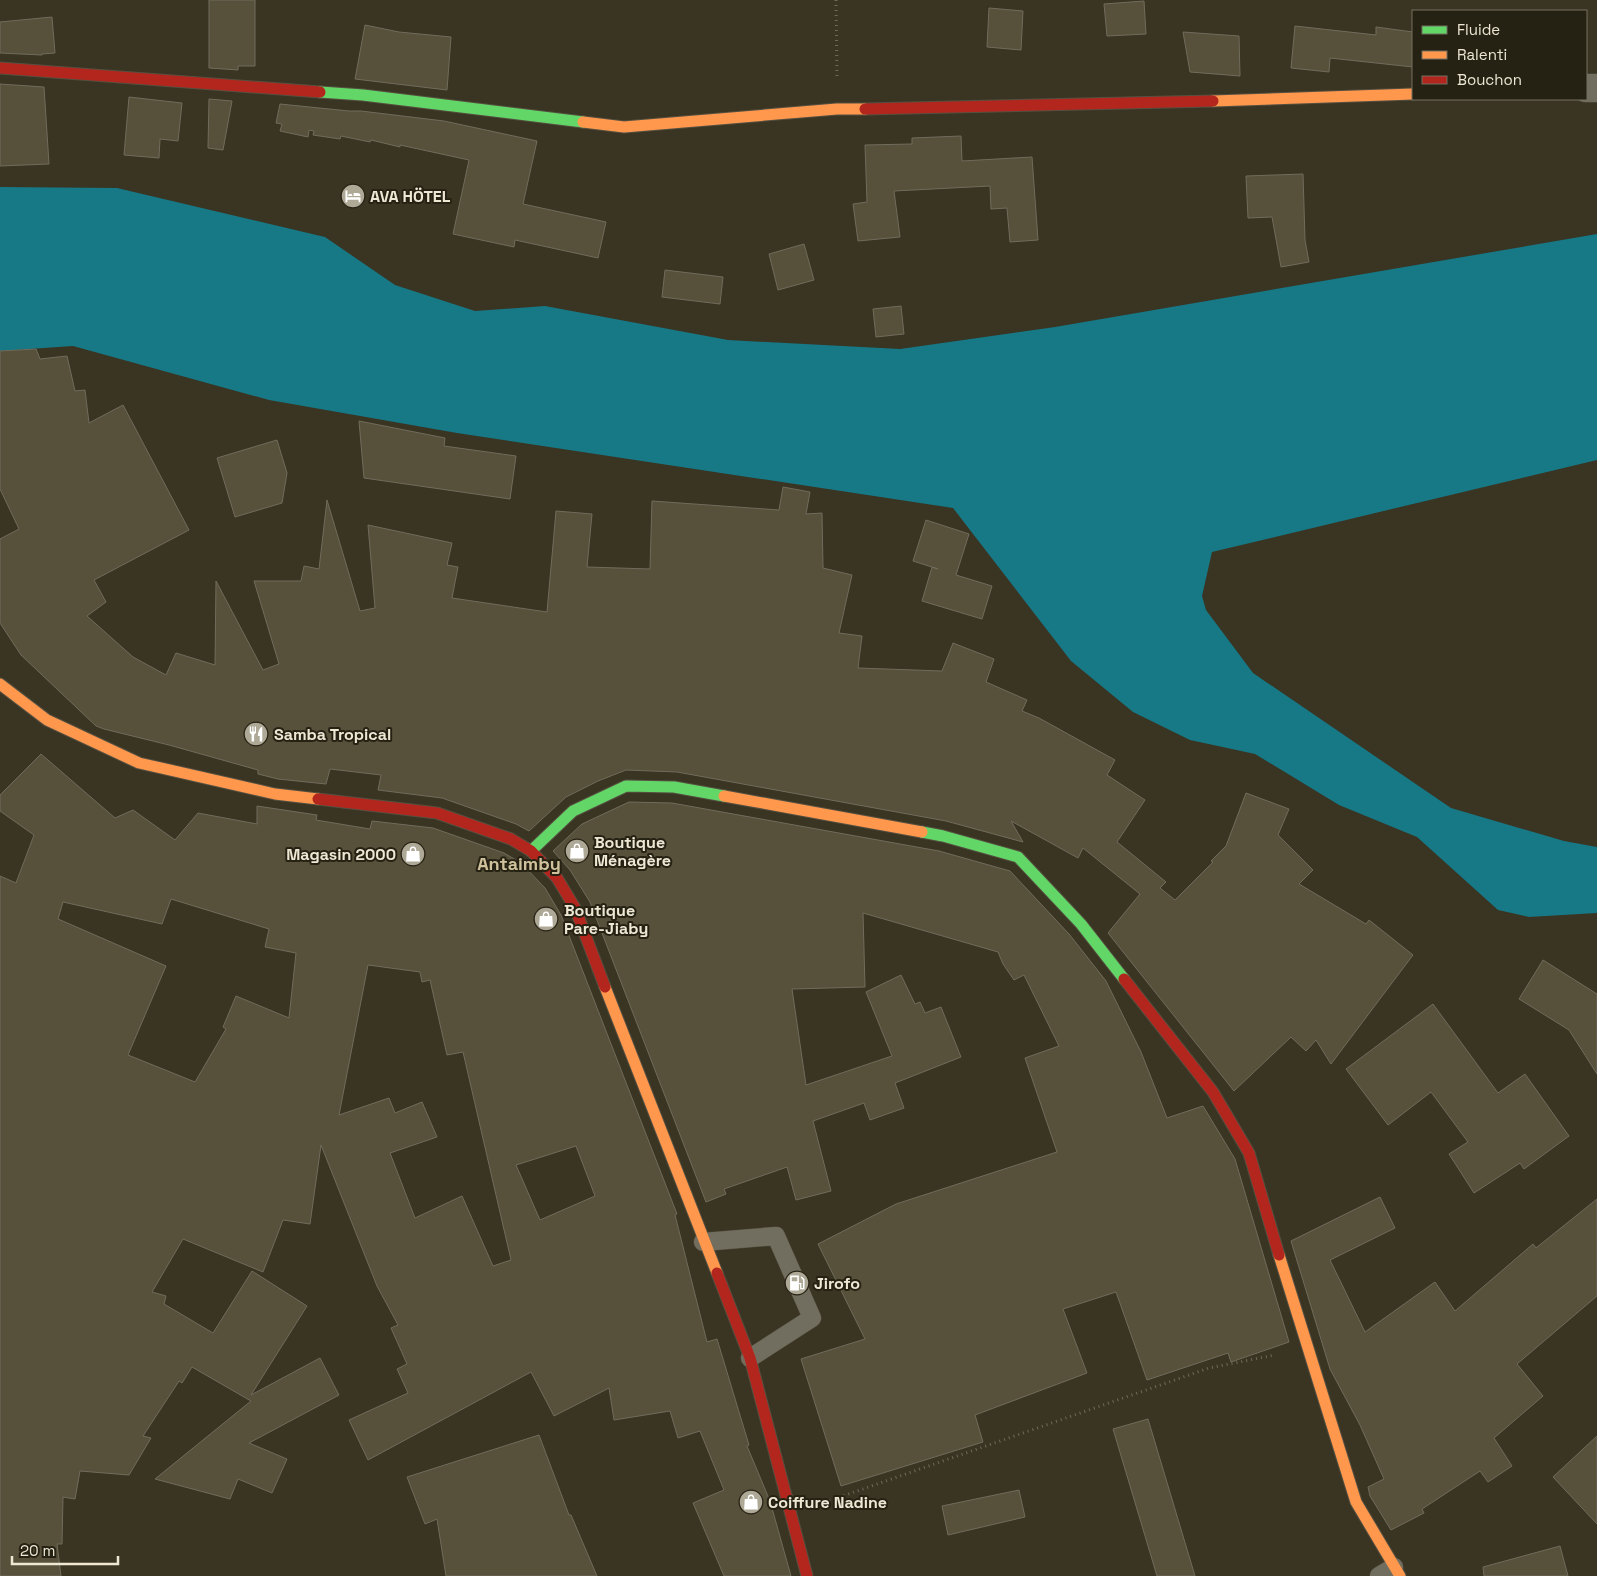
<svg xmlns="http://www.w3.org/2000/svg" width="1597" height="1576" font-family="'Space Grotesk',sans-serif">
<rect width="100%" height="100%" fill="#3a3422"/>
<path fill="#177886" d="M0,187L117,188L325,237L395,285L475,311L545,306L728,340L900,349L1055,327L1597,234V460L1212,552L1202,596L1206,610L1253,673L1451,808L1564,841L1597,847V913L1529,917L1498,910L1417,837L1339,805L1255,754L1190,740L1133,712L1071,661L953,508L457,433L269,400L73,346L0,351Z"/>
<g fill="#57503a" stroke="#706c5d" fill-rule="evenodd">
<path d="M209,0H255V66H238V70L209,68Z"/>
<path d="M1144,1L1146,34L1107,36L1104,4Z"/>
<path d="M989,8L1023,11L1021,50L987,47Z"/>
<path d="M52,17L55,53L42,54V55L0,53V22Z"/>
<path d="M365,25L399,32L451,37L447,90L355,79Z"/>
<path d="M1295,26L1376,35V27L1413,32V67L1330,58L1329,72L1291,68Z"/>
<path d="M1183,32L1239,36L1240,76L1190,72Z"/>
<path d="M0,84L44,87L49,164L0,166Z"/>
<path d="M129,97L182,103L178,141L160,139L159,158L124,155Z"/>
<path d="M209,99L232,101L223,150L208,148Z"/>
<path d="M280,104L349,111H361L444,121L537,141L523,204L606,222L598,258L515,240L514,247L453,234L469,160L400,145V147L371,140L370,142L341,136L340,139L313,135L314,131L309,130L308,137L280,131L282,124L276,123Z"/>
<path d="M961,136L962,161L1032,157L1038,240L1010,242L1007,208L991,209L990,186L894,191L900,237L858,241L853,204L867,202L865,145L912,144V138Z"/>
<path d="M1303,174L1305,240L1309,262L1281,267L1272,217L1248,218L1246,176Z"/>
<path d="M804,244L814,280L778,290L769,254Z"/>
<path d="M665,270L723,277L720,304L662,297Z"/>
<path d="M901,306L904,334L876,337L873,309Z"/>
<path d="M36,349L40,359L67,356L75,391L85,390L89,423L123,405L189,530L94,580L106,602L87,616L133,657L166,675L176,653L215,665L216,581L263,670L279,664L254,581H301L304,566L319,569L327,500L360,611L375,608L368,525L452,543L447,565L458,567L452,598L547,612L556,511L592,514L587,567L650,569L652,501L779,510L783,487L810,492L806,514L822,513L823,568L852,575L839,633L862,636L858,668L942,671L953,643L994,659L986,682L1027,700L1022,711L1039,718L1115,760L1107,775L1145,800L1117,842L1166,882L1160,888L1175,900L1213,862L1211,861L1226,846L1246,793L1289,809L1278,835L1313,870L1299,884L1366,924L1369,920L1413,955L1331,1064L1316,1040L1306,1051L1291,1037L1234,1091L1108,933L1140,894L1083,848L1078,858L1011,821L1023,842L946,821L677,772L626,770L598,781L566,797L529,831L516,824L442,798L378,790L381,775L330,769L326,784L278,779L258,774V770L169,745L104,729L96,726L21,655L0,623V539L19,529L0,489V351Z"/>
<path d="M359,421L445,438L444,446L516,456L510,499L364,478Z"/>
<path d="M277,440L287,473L282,503L235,517L217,458Z"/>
<path d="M926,520L969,534L956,575L992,586L982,619L922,601L932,567L938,569L913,561Z"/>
<path d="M41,754L115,818L133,810L175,840L198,813L257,824V806L317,815L316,820L370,829L372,821L433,828L504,853L521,863L545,888L561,915L677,1214L675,1215L707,1342L717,1339L749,1445L747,1446L770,1501L791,1576H724L693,1503L724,1490L700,1431L678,1438L670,1411L614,1420L609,1388L554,1416L531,1372L368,1460L349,1420L408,1393L397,1369L407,1364L391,1328L398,1325L377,1286L321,1145L310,1224L283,1220L263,1272L183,1239L152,1292L166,1296L164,1304L213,1333L252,1271L307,1306L251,1395L320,1358L339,1395L249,1443L287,1459L272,1493L238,1479L230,1499L155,1479L251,1401L192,1367L182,1383L179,1381L143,1436L151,1438L129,1475L80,1471L75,1499L63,1497L62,1544H57L61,1576H0V876L16,883L34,835L0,811V795ZM171,899L269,929L265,947L296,953L289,1018L236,996L223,1027L226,1029L195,1082L128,1055L166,966L58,919L63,902L162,924ZM368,965L420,972L422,982L430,980L447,1055L463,1052L511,1260L493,1266L462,1196L415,1218L390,1153L437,1137L422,1102L395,1113L389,1098L339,1115ZM576,1146L595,1196L540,1220L516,1165Z"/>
<path d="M629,802L672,803L939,851L1010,871L1069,934L1106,981L1141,1052L1167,1118L1203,1106L1235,1159L1289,1342L1231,1362L1228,1353L1147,1380L1116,1292L1063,1309L1087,1373L975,1415L983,1442L841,1486L801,1359L865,1339L818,1244L896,1204L1057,1152L1025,1058L1059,1046L1024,975L1014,980L1003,964L998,952L863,913L865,987L792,989L806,1085L892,1056L866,992L901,975L915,1004L920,1002L925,1013L941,1007L961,1057L895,1083L904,1108L870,1120L864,1103L813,1121L831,1191L796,1200L787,1167L724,1189L726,1194L706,1202L590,902L570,870L553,851L582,824Z"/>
<path d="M1543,960L1597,994V1074L1569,1030L1519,999Z"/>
<path d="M1433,1004L1498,1093L1525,1074L1569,1136L1524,1169L1520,1163L1474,1193L1449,1154L1468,1142L1431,1092L1388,1125L1346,1069Z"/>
<path d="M1380,1197L1395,1228L1330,1260L1365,1332L1435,1282L1455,1311L1533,1244L1536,1248L1597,1199V1296L1517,1364L1543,1396L1494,1438L1512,1466L1488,1482L1480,1471L1422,1509L1424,1513L1391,1530L1370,1496L1368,1487L1384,1479L1360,1425L1330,1369L1291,1241Z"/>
<path d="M1148,1419L1195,1576H1157L1113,1429Z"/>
<path d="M539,1435L569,1515H571L597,1576H446L437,1519L425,1524L407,1477Z"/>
<path d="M1597,1436V1524L1553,1477Z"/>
<path d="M1019,1490L1025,1517L948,1535L942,1506Z"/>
<path d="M1560,1546L1568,1576H1484L1483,1567Z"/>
</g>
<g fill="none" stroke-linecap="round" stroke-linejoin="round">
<g stroke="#555041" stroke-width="19">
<g id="lane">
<path d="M703,1242L776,1236L812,1318L750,1358"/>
<path d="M1379,1576L1394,1567"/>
</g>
</g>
<g stroke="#555041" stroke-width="29">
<path id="street" d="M1586,88H1597"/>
</g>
<g stroke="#555041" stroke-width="13">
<g id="fast">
<path d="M320,92L363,95L583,122"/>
<path d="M922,832L943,836L1018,857L1081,924L1124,979"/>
<path d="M531,851L573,811L626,786L674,787L724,796"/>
</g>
</g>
<g stroke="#555041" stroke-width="13">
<g id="slow">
<path d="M1213,101L1413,94"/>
<path d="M583,122L624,127L837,109H865"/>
<path d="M0,684L47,720L139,763L275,794L318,799"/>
<path d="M724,796L922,832"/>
<path d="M605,987L717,1273"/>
<path d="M1279,1255L1356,1502L1400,1576"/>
</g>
</g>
<g stroke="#555041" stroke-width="13">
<g id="jam">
<path d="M0,68L320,92"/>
<path d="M865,109L1213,101"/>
<path d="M318,799L437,813L511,839L531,851L557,878L575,908L605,987"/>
<path d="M1124,979L1213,1092L1249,1153L1279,1255"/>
<path d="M717,1273L750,1358L807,1576"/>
</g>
</g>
<g stroke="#6d6a5c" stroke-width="3" stroke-dasharray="1 4" stroke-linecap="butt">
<path d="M836,0L837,76"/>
<path d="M820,1504L1209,1368L1275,1355"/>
</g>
<use href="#lane" stroke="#726e5f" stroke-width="18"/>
<use href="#street" stroke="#726e5f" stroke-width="28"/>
<use href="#fast" stroke="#63d668" stroke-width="11"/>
<use href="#slow" stroke="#ff974d" stroke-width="11"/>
<use href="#jam" stroke="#b3261e" stroke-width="11"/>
</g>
<defs>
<g id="hotel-disc" transform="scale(1.25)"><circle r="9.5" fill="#aea896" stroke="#252113"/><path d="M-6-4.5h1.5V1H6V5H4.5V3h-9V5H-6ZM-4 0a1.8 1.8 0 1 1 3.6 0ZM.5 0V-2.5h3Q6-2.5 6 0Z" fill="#fff"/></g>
<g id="restaurant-disc" transform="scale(1.25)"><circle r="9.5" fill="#aea896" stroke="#252113"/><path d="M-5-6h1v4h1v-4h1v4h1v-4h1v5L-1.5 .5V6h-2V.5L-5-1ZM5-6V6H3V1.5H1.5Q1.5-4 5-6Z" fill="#fff"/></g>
<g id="shop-disc" transform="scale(1.25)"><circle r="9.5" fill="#aea896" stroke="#252113"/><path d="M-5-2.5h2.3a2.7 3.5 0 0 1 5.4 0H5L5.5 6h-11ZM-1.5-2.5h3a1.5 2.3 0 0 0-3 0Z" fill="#fff"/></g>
<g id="fuel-disc" transform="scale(1.25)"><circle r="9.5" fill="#aea896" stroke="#252113"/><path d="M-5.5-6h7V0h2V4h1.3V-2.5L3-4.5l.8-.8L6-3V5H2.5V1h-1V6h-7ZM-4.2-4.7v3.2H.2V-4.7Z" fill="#fff"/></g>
</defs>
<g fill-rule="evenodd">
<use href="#hotel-disc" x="353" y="196"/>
<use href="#restaurant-disc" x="256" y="734"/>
<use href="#shop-disc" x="577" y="851"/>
<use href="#shop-disc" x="413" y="854"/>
<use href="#shop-disc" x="546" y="919"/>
<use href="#fuel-disc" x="797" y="1283"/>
<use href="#shop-disc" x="751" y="1502"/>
</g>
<g text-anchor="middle" stroke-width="4" stroke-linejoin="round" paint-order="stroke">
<g font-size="16" font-weight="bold" fill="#ede7d4" stroke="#252113" text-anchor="start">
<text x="370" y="202">AVA HÖTEL</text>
<text x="274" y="740">Samba Tropical</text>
<text x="594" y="848">Boutique<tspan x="594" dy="18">Ménagère</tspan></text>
<text x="396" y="860" text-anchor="end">Magasin 2000</text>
<text x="564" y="916">Boutique<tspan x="564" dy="18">Pare-Jiaby</tspan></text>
<text x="814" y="1289">Jirofo</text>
<text x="768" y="1508">Coiffure Nadine</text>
</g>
<g font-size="18" font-weight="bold" fill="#cfc29d" stroke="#252113">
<text x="519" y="870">Antaimby</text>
</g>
</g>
<rect x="1412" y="10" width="175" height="90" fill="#252113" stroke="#757060"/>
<rect x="1422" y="26" width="25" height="8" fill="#63d668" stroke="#757060"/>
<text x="1457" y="35" font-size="15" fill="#ede7d4">Fluide</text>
<rect x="1422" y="51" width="25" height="8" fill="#ff974d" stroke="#757060"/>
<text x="1457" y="60" font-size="15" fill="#ede7d4">Ralenti</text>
<rect x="1422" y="76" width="25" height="8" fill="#b3261e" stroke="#757060"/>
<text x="1457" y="85" font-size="15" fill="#ede7d4">Bouchon</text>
<path d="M12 1556v8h106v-8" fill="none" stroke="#ede7d4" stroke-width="2.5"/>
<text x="20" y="1556" font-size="15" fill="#ede7d4" stroke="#252113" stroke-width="4" paint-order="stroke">20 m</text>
</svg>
